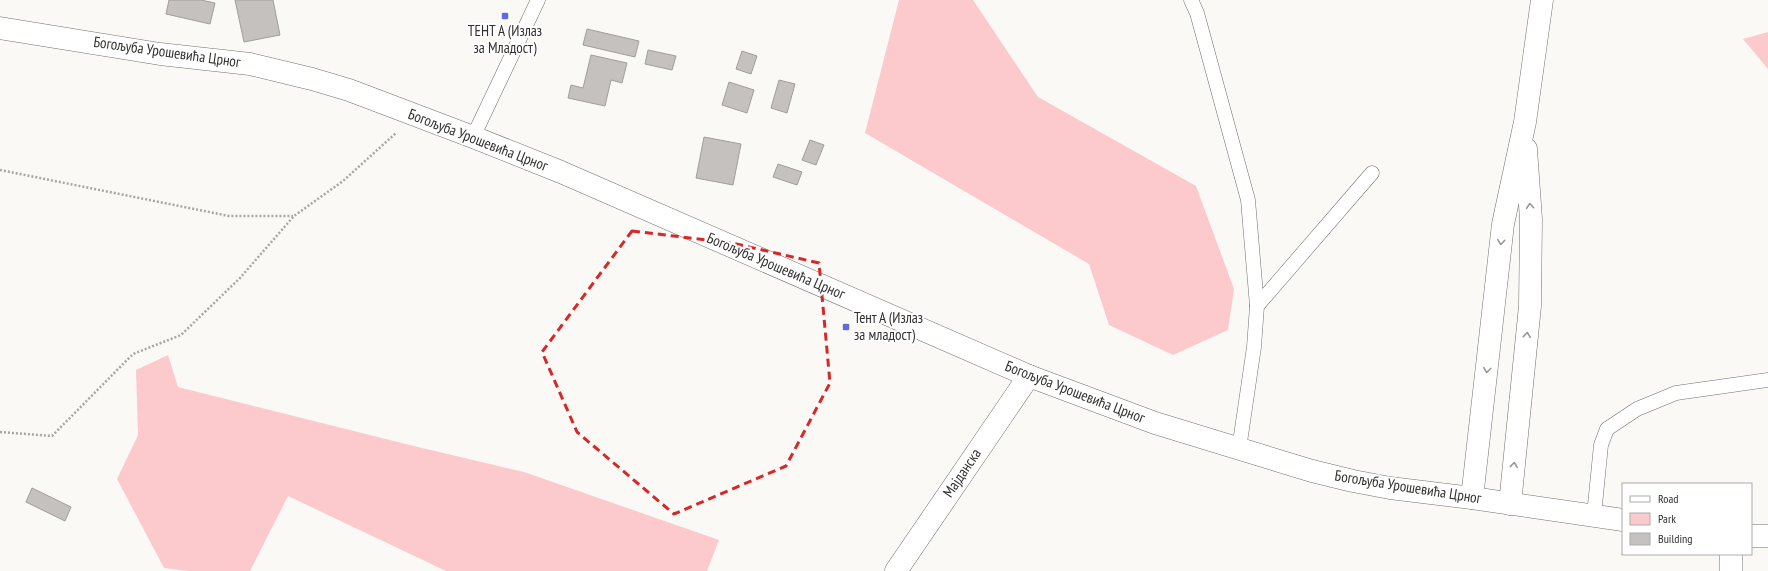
<svg xmlns="http://www.w3.org/2000/svg" width="1768" height="571" font-family="'PT Sans Narrow',sans-serif">
<rect width="100%" height="100%" fill="#fbf9f6"/>
<g fill="#fcc9cc">
<path d="M899,0H973L1038,97L1196,186L1234,289L1228,330L1173,355L1109,325L1089,264L865,133Z"/>
<path d="M1768,32V69L1743,39Z"/>
<path d="M168,355L178,387L422,448L524,472L719,540L707,571H446L288,496L250,571H189L164,568L117,479L138,435L136,370Z"/>
</g>
<g fill="#c4c1bf" stroke="#a19d9c">
<path d="M169,0H201L215,3L210,24L166,14Z"/>
<path d="M235,0H273L280,35L244,42Z"/>
<path d="M587,29L639,41L635,57L583,45Z"/>
<path d="M648,50L676,56L672,70L645,64Z"/>
<path d="M742,51L757,56L751,74L736,69Z"/>
<path d="M591,55L627,63L622,83L611,80L605,106L568,98L571,85L583,88Z"/>
<path d="M779,80L795,84L787,113L771,108Z"/>
<path d="M729,82L754,90L747,113L722,105Z"/>
<path d="M704,137L741,144L733,185L696,178Z"/>
<path d="M810,140L824,145L816,165L802,160Z"/>
<path d="M778,164L802,172L797,185L773,177Z"/>
<path d="M32,488L71,507L65,521L26,502Z"/>
</g>
<g fill="none" stroke-linecap="round" stroke-linejoin="round">
<g stroke="#72716e" stroke-width="15">
<g id="lane">
<path d="M1191,0L1197,13L1248,200L1257,306"/>
<path d="M473,137L538,0"/>
<path d="M1239,449L1254,347L1257,306L1372,173"/>
<path d="M1594,515L1601,445L1607,429L1637,409L1676,393L1768,380"/>
</g>
</g>
<g stroke="#72716e" stroke-width="23">
<g id="street">
<path d="M0,28L160,54L250,64L312,79L349,90L473,137L561,172L1029,376L1155,423L1312,471L1353,481L1390,488L1472,498"/>
<path d="M896,571L1029,376"/>
</g>
</g>
<g stroke="#72716e" stroke-width="23">
<g id="secondary">
<path d="M1542,0L1525,122L1503,224L1472,498L1623,520"/>
<path d="M1510,504L1530,306L1531,219L1526,149"/>
<path d="M1751,536H1768"/>
<path d="M1731,554V571"/>
</g>
</g>
<g stroke="#a8a6a4" stroke-width="2.5" stroke-dasharray="2 2" stroke-linecap="butt">
<path d="M0,170L229,216H293"/>
<path d="M0,432L52,436L133,354L181,335L240,278L294,216L343,181L396,133"/>
</g>
<use href="#lane" stroke="#fff" stroke-width="14"/>
<use href="#street" stroke="#fff" stroke-width="22"/>
<use href="#secondary" stroke="#fff" stroke-width="22"/>
</g>
<defs><path id="oneway-chevron" d="M-2-3.5L2.5 0L-2 3.5" fill="none" stroke-width="1.6" stroke-linecap="round" stroke-linejoin="round"/></defs>
<g stroke="#989897">
<use href="#oneway-chevron" transform="translate(1530 206) rotate(-94)"/>
<use href="#oneway-chevron" transform="translate(1501 242) rotate(96)"/>
<use href="#oneway-chevron" transform="translate(1527 335) rotate(-84)"/>
<use href="#oneway-chevron" transform="translate(1487 370) rotate(97)"/>
<use href="#oneway-chevron" transform="translate(1514 465) rotate(-84)"/>
</g>
<path fill="none" stroke="#d62828" stroke-width="3" stroke-dasharray="8 5" stroke-linejoin="round" d="M632,231L732,243L819,263L830,383L786,466L674,514L577,432L542,352Z"/>
<g fill="#606ae2" stroke="#fff" stroke-width="1.5">
<rect x="501" y="12" width="8" height="8" rx="2"/>
<rect x="842" y="323" width="8" height="8" rx="2"/>
</g>
<g text-anchor="middle" stroke-width="4" stroke-linejoin="round" paint-order="stroke">
<g font-size="15" fill="#31302f" stroke="#fff">
<text x="505" y="36">ТЕНТ А (Излаз<tspan x="505" dy="17">за Младост)</tspan></text>
<text x="854" y="323" text-anchor="start">Тент А (Излаз<tspan x="854" dy="17">за младост)</tspan></text>
</g>
<g font-size="15" fill="#31302f" stroke="#fff">
<text transform="translate(167 52) rotate(8)" y="5">Богољуба Урошевића Црног</text>
<text transform="translate(478 140) rotate(21)" y="5">Богољуба Урошевића Црног</text>
<text transform="translate(776 266) rotate(23)" y="5">Богољуба Урошевића Црног</text>
<text transform="translate(1075 392) rotate(21)" y="5">Богољуба Урошевића Црног</text>
<text transform="translate(962 473) rotate(-56)" y="5">Мајданска</text>
<text transform="translate(1408 487) rotate(9)" y="5">Богољуба Урошевића Црног</text>
</g>
</g>
<rect x="1622" y="483" width="130" height="72" fill="#ffffff" stroke="#adacac"/>
<rect x="1630" y="496" width="20" height="6" fill="#ffffff" stroke="#adacac"/>
<text x="1658" y="503" font-size="12" fill="#31302f">Road</text>
<rect x="1630" y="513" width="20" height="12" fill="#fcc9cc" stroke="#adacac"/>
<text x="1658" y="523" font-size="12" fill="#31302f">Park</text>
<rect x="1630" y="533" width="20" height="12" fill="#c4c1bf" stroke="#adacac"/>
<text x="1658" y="543" font-size="12" fill="#31302f">Building</text>
</svg>
